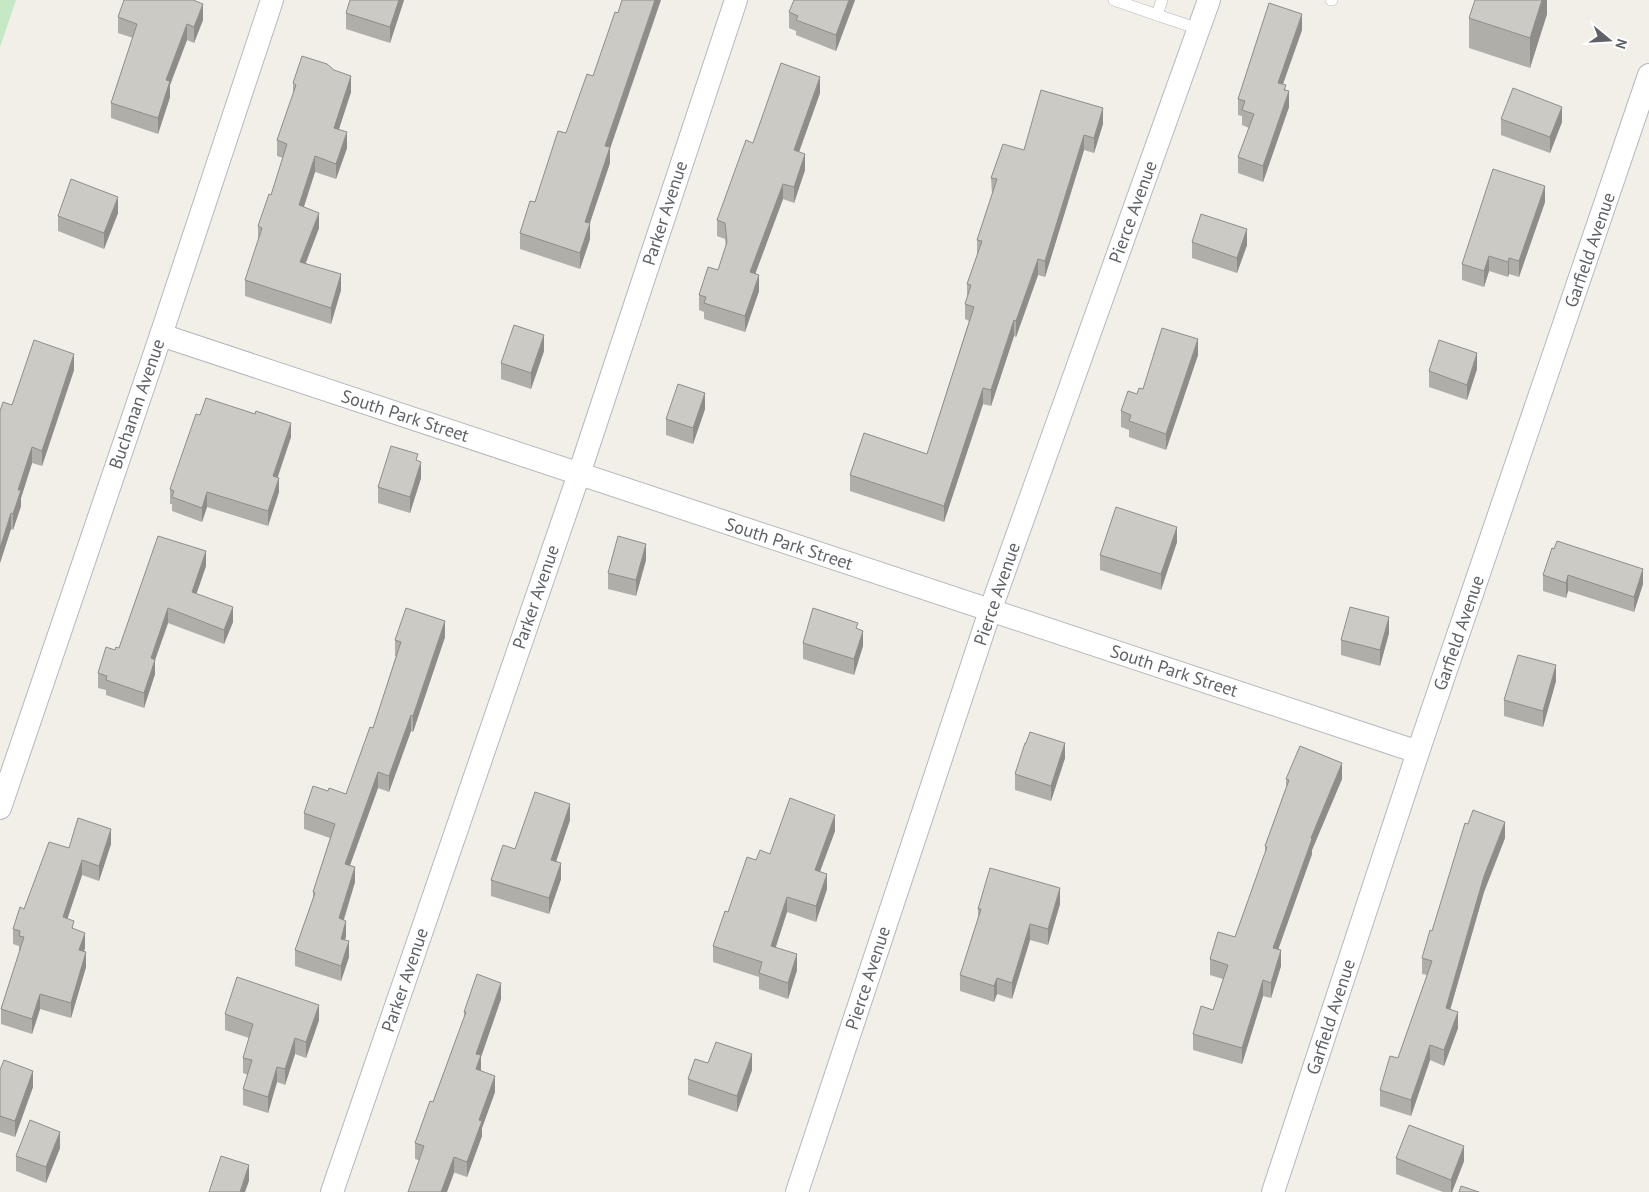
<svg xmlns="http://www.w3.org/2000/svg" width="1649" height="1192" font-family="'PT Sans',sans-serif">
<rect width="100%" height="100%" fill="#f1efe8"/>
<path fill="#c5e8c5" d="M0,0H16L0,47Z"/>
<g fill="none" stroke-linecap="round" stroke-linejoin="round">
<g stroke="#b5b8bc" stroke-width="12">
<g id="service">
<path d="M1114,0L1157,15"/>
<path d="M1162,0L1157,15L1199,29"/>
<path d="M1331,0H1332"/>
</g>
</g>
<g stroke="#b5b8bc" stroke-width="24">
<g id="minor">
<path d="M161,335L1418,752"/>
<path d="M0,808L161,335L272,0"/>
<path d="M332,1192L579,474L736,0"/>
<path d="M797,1192L990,611L1209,0"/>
<path d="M1273,1192L1418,752L1649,75"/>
</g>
</g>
<use href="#service" stroke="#fff" stroke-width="11"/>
<use href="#minor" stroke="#fff" stroke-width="22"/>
</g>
<g fill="#afaea9">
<path d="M404,0L390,43L346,29V13Z"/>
<path d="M855,0L836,51L796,35V31L789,28V12Z"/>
<path d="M1547,0V14L1530,68L1469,48V18Z"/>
<path d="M118,17L203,20L194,43L187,40L170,85V97L158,134L111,118V103L133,38L118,33Z"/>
<path d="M1302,30L1283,84L1286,90L1289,107L1263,182L1238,173V157L1249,128L1242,125V116L1238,115V99Z"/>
<path d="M593,76L610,149V163L590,223V239L580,269L520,249V233Z"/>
<path d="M293,83L351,92L339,129L347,148L336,179L315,172L304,207L319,228L306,263L341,290L331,324L245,296V280L258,242V226L271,195L283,158L277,156V140L293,95Z"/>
<path d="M820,93L799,152L805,170L794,203L783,199L755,274L759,291L745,332L704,319V312L699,310V295L718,270L726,247L725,239L717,236V220L753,143Z"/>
<path d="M1501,119L1562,122L1550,153L1501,135Z"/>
<path d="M1103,124L1094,153L1084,150L1045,277L1038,275L1016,337L1014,336L991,406L983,404L944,522L850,491V475L927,454L969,321L965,319V304L967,298V284L977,255V240L992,194L991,178L1024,150Z"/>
<path d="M1545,202L1519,277L1509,274L1508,277L1489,271L1484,287L1462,280V264Z"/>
<path d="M118,213L104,249L58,231V216Z"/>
<path d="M1192,242L1247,245L1237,273L1192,258Z"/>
<path d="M544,351L531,389L501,379V363Z"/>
<path d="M1198,355L1166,450L1129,437V430L1121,427V411L1137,394L1143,389Z"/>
<path d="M1477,369L1467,400L1429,387V371Z"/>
<path d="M74,370L42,466L32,463L21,498V506L13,530L11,529L0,563V411Z"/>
<path d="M705,409L693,444L666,435V419Z"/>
<path d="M291,437L278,477L279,492L268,526L207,507L202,522L172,511V504H170V489Z"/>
<path d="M418,461L421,478L410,513L378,503V487Z"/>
<path d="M1177,542L1161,590L1100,570V555Z"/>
<path d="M1552,548L1643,584L1634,612L1568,591L1566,598L1543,591V575Z"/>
<path d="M646,560L636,596L608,589V573Z"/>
<path d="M206,566L196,594L233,622L224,644L168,623L155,660V674L144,708L106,695V690L98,688V673L115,650L119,648Z"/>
<path d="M858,629L863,646L854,675L803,659V643Z"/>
<path d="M1389,633L1380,666L1341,655V640Z"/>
<path d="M445,637L413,732L411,731L389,792L378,788L350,865L355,882L344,920L346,936L345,940L349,957L341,981L295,966V950L313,899V892L330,838L304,829V813L328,791L346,794L373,728L396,656H395V640Z"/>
<path d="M1556,681L1543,727L1504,716V700Z"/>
<path d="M1065,758L1051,801L1015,790V774Z"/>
<path d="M1286,779H1342L1312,850V854L1278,950L1281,966L1271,998L1263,996L1242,1064L1193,1050V1034L1213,1010L1223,979L1210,975V959L1235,937L1265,854V846L1286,788Z"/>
<path d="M570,820L556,862L561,879L549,914L491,896V880L515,849Z"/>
<path d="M835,831L820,871L827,889L816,922L787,912L776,947L797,970L788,999L759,989V977L713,962V946L728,912L756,860L770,854Z"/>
<path d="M1505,838L1484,892L1450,1010L1458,1028L1444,1066L1430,1060L1411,1116L1380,1106V1090L1398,1058L1427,975L1422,974V958Z"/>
<path d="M111,844L99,881L82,875L67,919L74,929L85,948L84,952L86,967L71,1018L40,1009L32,1034L1,1024V1009L20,951L19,950V946L13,944V929L24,909L69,848Z"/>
<path d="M1060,904L1048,945L1030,940L1012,999L997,994L994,1002L960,991V975L978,919V909Z"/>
<path d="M501,999L481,1057V1071L495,1092L482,1128V1136L467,1177L415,1159V1143L433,1102L464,1018V1012Z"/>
<path d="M225,1014L319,1020L306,1058L295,1054L285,1085L277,1082L268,1113L243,1105V1089L248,1075L243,1073V1058L249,1038L225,1030Z"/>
<path d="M708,1063L752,1070L737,1112L688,1095V1079Z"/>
<path d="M0,1070L33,1087L15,1137L0,1132Z"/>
<path d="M60,1148L46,1183L16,1171V1156Z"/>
<path d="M1396,1158L1464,1161L1452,1192H1443L1396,1174Z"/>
</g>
<g fill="#8f8d8a">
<path d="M399,0H404L390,43V27Z"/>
<path d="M655,0H661L610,149V163L585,237V222L605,146Z"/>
<path d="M849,0H855L836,51V35Z"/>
<path d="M1542,0H1547V14L1530,68V38Z"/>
<path d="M203,4V20L194,43V27Z"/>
<path d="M1302,14V30L1278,98V83Z"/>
<path d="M187,24V40L170,85V97L158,134V118L166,80Z"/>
<path d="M351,76V92L334,144V128Z"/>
<path d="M820,77V93L794,166V150Z"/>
<path d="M1289,91V107L1263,182V166Z"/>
<path d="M1562,107V122L1550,153V137Z"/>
<path d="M1103,108V124L1094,153V138Z"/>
<path d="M347,132V148L336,179V164Z"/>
<path d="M1084,135V150L1045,277V261Z"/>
<path d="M805,154V170L794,203V187Z"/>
<path d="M315,156V172L299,221V205Z"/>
<path d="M783,184V199L750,288V272Z"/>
<path d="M1545,186V202L1519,277V261Z"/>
<path d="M118,197V213L104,249V233Z"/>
<path d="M319,213V228L300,277V262Z"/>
<path d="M590,223V239L580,269V253Z"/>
<path d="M1247,229V245L1237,273V258Z"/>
<path d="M1489,256V271L1484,287V271Z"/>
<path d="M1509,258V274L1508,277V262Z"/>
<path d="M1038,259V275L1016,337V321Z"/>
<path d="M341,274V290L331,324V308Z"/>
<path d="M759,275V291L745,332V316Z"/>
<path d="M1014,320V336L991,406V390Z"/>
<path d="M544,335V351L531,389V373Z"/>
<path d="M1198,339V355L1166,450V434Z"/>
<path d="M1477,353V369L1467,400V385Z"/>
<path d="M74,354V370L42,466V451Z"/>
<path d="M983,388V404L944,522V506Z"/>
<path d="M705,393V409L693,444V428Z"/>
<path d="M291,423V437L273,490V476Z"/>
<path d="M32,447V463L21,498V506L13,530V514L18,490Z"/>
<path d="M421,462V478L410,513V497Z"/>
<path d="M279,478V492L268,526V511Z"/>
<path d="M207,492V507L202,522V508Z"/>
<path d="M11,513V529L0,563V548Z"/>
<path d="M1177,527V542L1161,590V574Z"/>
<path d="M646,544V560L636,596V580Z"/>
<path d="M206,551V566L192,607V592Z"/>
<path d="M1643,569V584L1634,612V597Z"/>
<path d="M1568,575V591L1566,598V583Z"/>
<path d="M233,607V622L224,644V630Z"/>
<path d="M168,608V623L155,660V674L144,708V693L151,658Z"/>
<path d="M1389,617V633L1380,666V650Z"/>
<path d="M445,621V637L413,732V716Z"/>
<path d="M863,631V646L854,675V659Z"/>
<path d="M1556,665V681L1543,727V711Z"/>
<path d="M411,715V731L389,792V776Z"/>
<path d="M1065,743V758L1051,801V786Z"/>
<path d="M1342,763V779L1312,850V854L1273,964V948L1311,838Z"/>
<path d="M378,772V788L345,879V864Z"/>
<path d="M570,804V820L551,876V860Z"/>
<path d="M835,815V831L815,885V870Z"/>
<path d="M1505,822V838L1484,892L1446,1024V1008L1484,876Z"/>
<path d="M111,829V844L99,881V866Z"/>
<path d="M82,860V875L63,932V917Z"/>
<path d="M561,863V879L549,914V898Z"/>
<path d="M355,867V882L339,934V918Z"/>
<path d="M827,874V889L816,922V906Z"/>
<path d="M1060,888V904L1048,945V929Z"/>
<path d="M787,897V912L771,961V946Z"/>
<path d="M346,921V936L341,954V939Z"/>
<path d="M1030,924V940L1012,999V983Z"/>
<path d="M85,933V948L79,965V950Z"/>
<path d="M349,941V957L341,981V966Z"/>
<path d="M1281,950V966L1271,998V983Z"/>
<path d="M86,952V967L71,1018V1003Z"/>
<path d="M797,954V970L788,999V983Z"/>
<path d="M997,978V994L994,1002V986Z"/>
<path d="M1263,980V996L1242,1064V1048Z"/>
<path d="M501,983V999L481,1057V1071L476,1085V1054Z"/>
<path d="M40,994V1009L32,1034V1019Z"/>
<path d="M319,1005V1020L306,1058V1042Z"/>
<path d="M1458,1012V1028L1444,1066V1050Z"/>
<path d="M295,1038V1054L285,1085V1069Z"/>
<path d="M1430,1045V1060L1411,1116V1100Z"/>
<path d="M752,1054V1070L737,1112V1096Z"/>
<path d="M277,1067V1082L268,1113V1097Z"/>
<path d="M33,1071V1087L15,1137V1121Z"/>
<path d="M495,1076V1092L482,1128V1136L467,1177V1162L479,1120Z"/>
<path d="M60,1132V1148L46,1183V1167Z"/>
<path d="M1464,1146V1161L1452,1192H1451V1180Z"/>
<path d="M454,1157V1173L447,1192H441Z"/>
<path d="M249,1165V1181L245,1192H240Z"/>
</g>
<g fill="#cccac5" stroke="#8f8d8a">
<path d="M124,0H193L203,4L194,27L187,24L166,80L170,81L158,118L111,103L137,24L118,17Z"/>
<path d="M350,0H399L390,27L346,13Z"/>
<path d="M622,0H655L605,146L610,147L585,222L590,223L580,253L520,233L530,201L535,202L558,131L566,133L587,74L593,76L615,12L618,13Z"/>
<path d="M794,0H849L836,35L796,20L798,16L789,12Z"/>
<path d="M1475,0H1542L1530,38L1469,18Z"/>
<path d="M1269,3L1302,14L1278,83L1286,85L1284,90L1289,91L1263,166L1238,157L1254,114L1242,110L1245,101L1238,99Z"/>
<path d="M302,56L327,64L334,70L351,76L334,128L347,132L336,164L315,156L299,205L319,213L300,262L341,274L331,308L245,280L262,228L258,226L269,194L271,195L287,144L277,140L296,85L293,83Z"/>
<path d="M781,63L820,77L794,150L805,154L794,187L783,184L750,272L759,275L745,316L704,303L706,297L699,295L708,267L718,270L727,242L725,223L717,220L746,140L753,143Z"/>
<path d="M1513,88L1562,107L1550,137L1501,119Z"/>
<path d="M1041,90L1103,108L1094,138L1084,135L1045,261L1038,259L1016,321L1014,320L991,390L983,388L944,506L850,475L864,433L927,454L974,307L965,304L971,285L967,284L982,241L977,240L997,179L991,178L1003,144L1024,150Z"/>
<path d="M1493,169L1545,186L1519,261L1509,258L1508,262L1489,256L1484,271L1462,264Z"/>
<path d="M71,179L118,197L104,233L58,216Z"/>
<path d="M1201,214L1247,229L1237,258L1192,242Z"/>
<path d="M514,325L544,335L531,373L501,363Z"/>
<path d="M1162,328L1198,339L1166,434L1129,421L1131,415L1121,411L1128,391L1137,394L1139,388L1143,389Z"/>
<path d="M34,340L74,354L42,451L32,447L18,490H21L13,514L11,513L0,548V411L3,402L12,405Z"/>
<path d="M1439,340L1477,353L1467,385L1429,371Z"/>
<path d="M678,384L705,393L693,428L666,419Z"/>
<path d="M206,398L255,414L256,411L291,423L273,476L279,478L268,511L207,492L202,508L172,497L174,491L170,489L196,414L200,415Z"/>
<path d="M391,446L418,454L416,460L421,462L410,497L378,487Z"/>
<path d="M1116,507L1177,527L1161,574L1100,555Z"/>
<path d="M158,536L206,551L192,592L233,607L224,630L168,608L151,658L155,660L144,693L106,680L107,676L98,673L106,647L115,650L116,647L119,648Z"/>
<path d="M618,536L646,544L636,580L608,573Z"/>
<path d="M1557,541L1643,569L1634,597L1568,575L1566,583L1543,575L1552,548L1554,549Z"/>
<path d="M1350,607L1389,617L1380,650L1341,640Z"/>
<path d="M406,608L445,621L413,716L411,715L389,776L378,772L345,864L355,867L339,918L346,921L341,939L349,941L341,966L295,950L315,893L313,892L335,824L304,813L313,786L328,791L329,788L346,794L370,727L373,728L401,642L395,640Z"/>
<path d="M813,608L858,623L856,628L863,631L854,659L803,643Z"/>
<path d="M1518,655L1556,665L1543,711L1504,700Z"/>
<path d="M1030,732L1065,743L1051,786L1015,774L1025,743H1026Z"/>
<path d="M1300,746L1342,763L1311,838L1312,839L1273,948L1281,950L1271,983L1263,980L1242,1048L1193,1034L1201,1006L1213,1010L1228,965L1210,959L1218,932L1235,937L1267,847L1265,846L1289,780L1286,779Z"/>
<path d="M535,792L570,804L551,860L561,863L549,898L491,880L503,845L515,849Z"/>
<path d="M790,798L835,815L815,870L827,874L816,906L787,897L771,946L797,954L788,983L759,973L762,962L713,946L725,911L728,912L747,857L756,860L760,850L770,854Z"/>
<path d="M1473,810L1505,822L1484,876L1446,1008L1458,1012L1444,1050L1430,1045L1411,1100L1380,1090L1390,1056L1398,1058L1432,961L1422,958L1430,930L1432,931L1465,823L1468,824Z"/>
<path d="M78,818L111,829L99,866L82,860L63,917L74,921L72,928L85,933L79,950L86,952L71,1003L40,994L32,1019L1,1009L24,937L19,936L20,931L13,929L20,907L24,909L49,842L69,848Z"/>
<path d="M990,868L1060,888L1048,929L1030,924L1012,983L997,978L994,986L960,975L981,909H978Z"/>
<path d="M477,974L501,983L476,1054L481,1055L476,1069L495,1076L479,1120L482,1121L467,1162L454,1157L441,1192H408L424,1146L415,1143L430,1101L433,1102L466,1012H464Z"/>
<path d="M237,977L319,1005L306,1042L295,1038L285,1069L277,1067L268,1097L243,1089L252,1060L243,1058L253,1024L225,1014Z"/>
<path d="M716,1042L752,1054L737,1096L688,1079L695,1059L708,1063Z"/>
<path d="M4,1060L33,1071L15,1121L0,1116V1070Z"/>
<path d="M30,1120L60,1132L46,1167L16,1156Z"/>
<path d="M1409,1125L1464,1146L1451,1180L1396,1158Z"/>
<path d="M221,1156L249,1165L240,1192H209Z"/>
<path d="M1461,1186L1479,1192H1459Z"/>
</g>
<g text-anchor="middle" stroke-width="4" stroke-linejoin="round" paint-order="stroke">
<g font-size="18" fill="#5f6368" stroke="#fff">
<text transform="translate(1133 212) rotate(-70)" y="6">Pierce Avenue</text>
<text transform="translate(665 213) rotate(-72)" y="6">Parker Avenue</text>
<text transform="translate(1590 250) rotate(-71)" y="6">Garfield Avenue</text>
<text transform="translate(137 404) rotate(-71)" y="6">Buchanan Avenue</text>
<text transform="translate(405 416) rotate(18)" y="6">South Park Street</text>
<text transform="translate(789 544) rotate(18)" y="6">South Park Street</text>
<text transform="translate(997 594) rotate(-71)" y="6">Pierce Avenue</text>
<text transform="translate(536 597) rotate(-71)" y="6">Parker Avenue</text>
<text transform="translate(1459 633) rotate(-71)" y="6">Garfield Avenue</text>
<text transform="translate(1174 671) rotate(18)" y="6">South Park Street</text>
<text transform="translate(868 978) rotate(-72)" y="6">Pierce Avenue</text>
<text transform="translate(405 980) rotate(-71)" y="6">Parker Avenue</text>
<text transform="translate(1331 1017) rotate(-72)" y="6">Garfield Avenue</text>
</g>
</g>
<g transform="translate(1609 40) rotate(108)" stroke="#ffffff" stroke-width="4" paint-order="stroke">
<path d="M0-4L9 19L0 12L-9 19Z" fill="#5f6368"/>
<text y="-8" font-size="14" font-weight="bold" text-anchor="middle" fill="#5f6368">N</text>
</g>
</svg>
